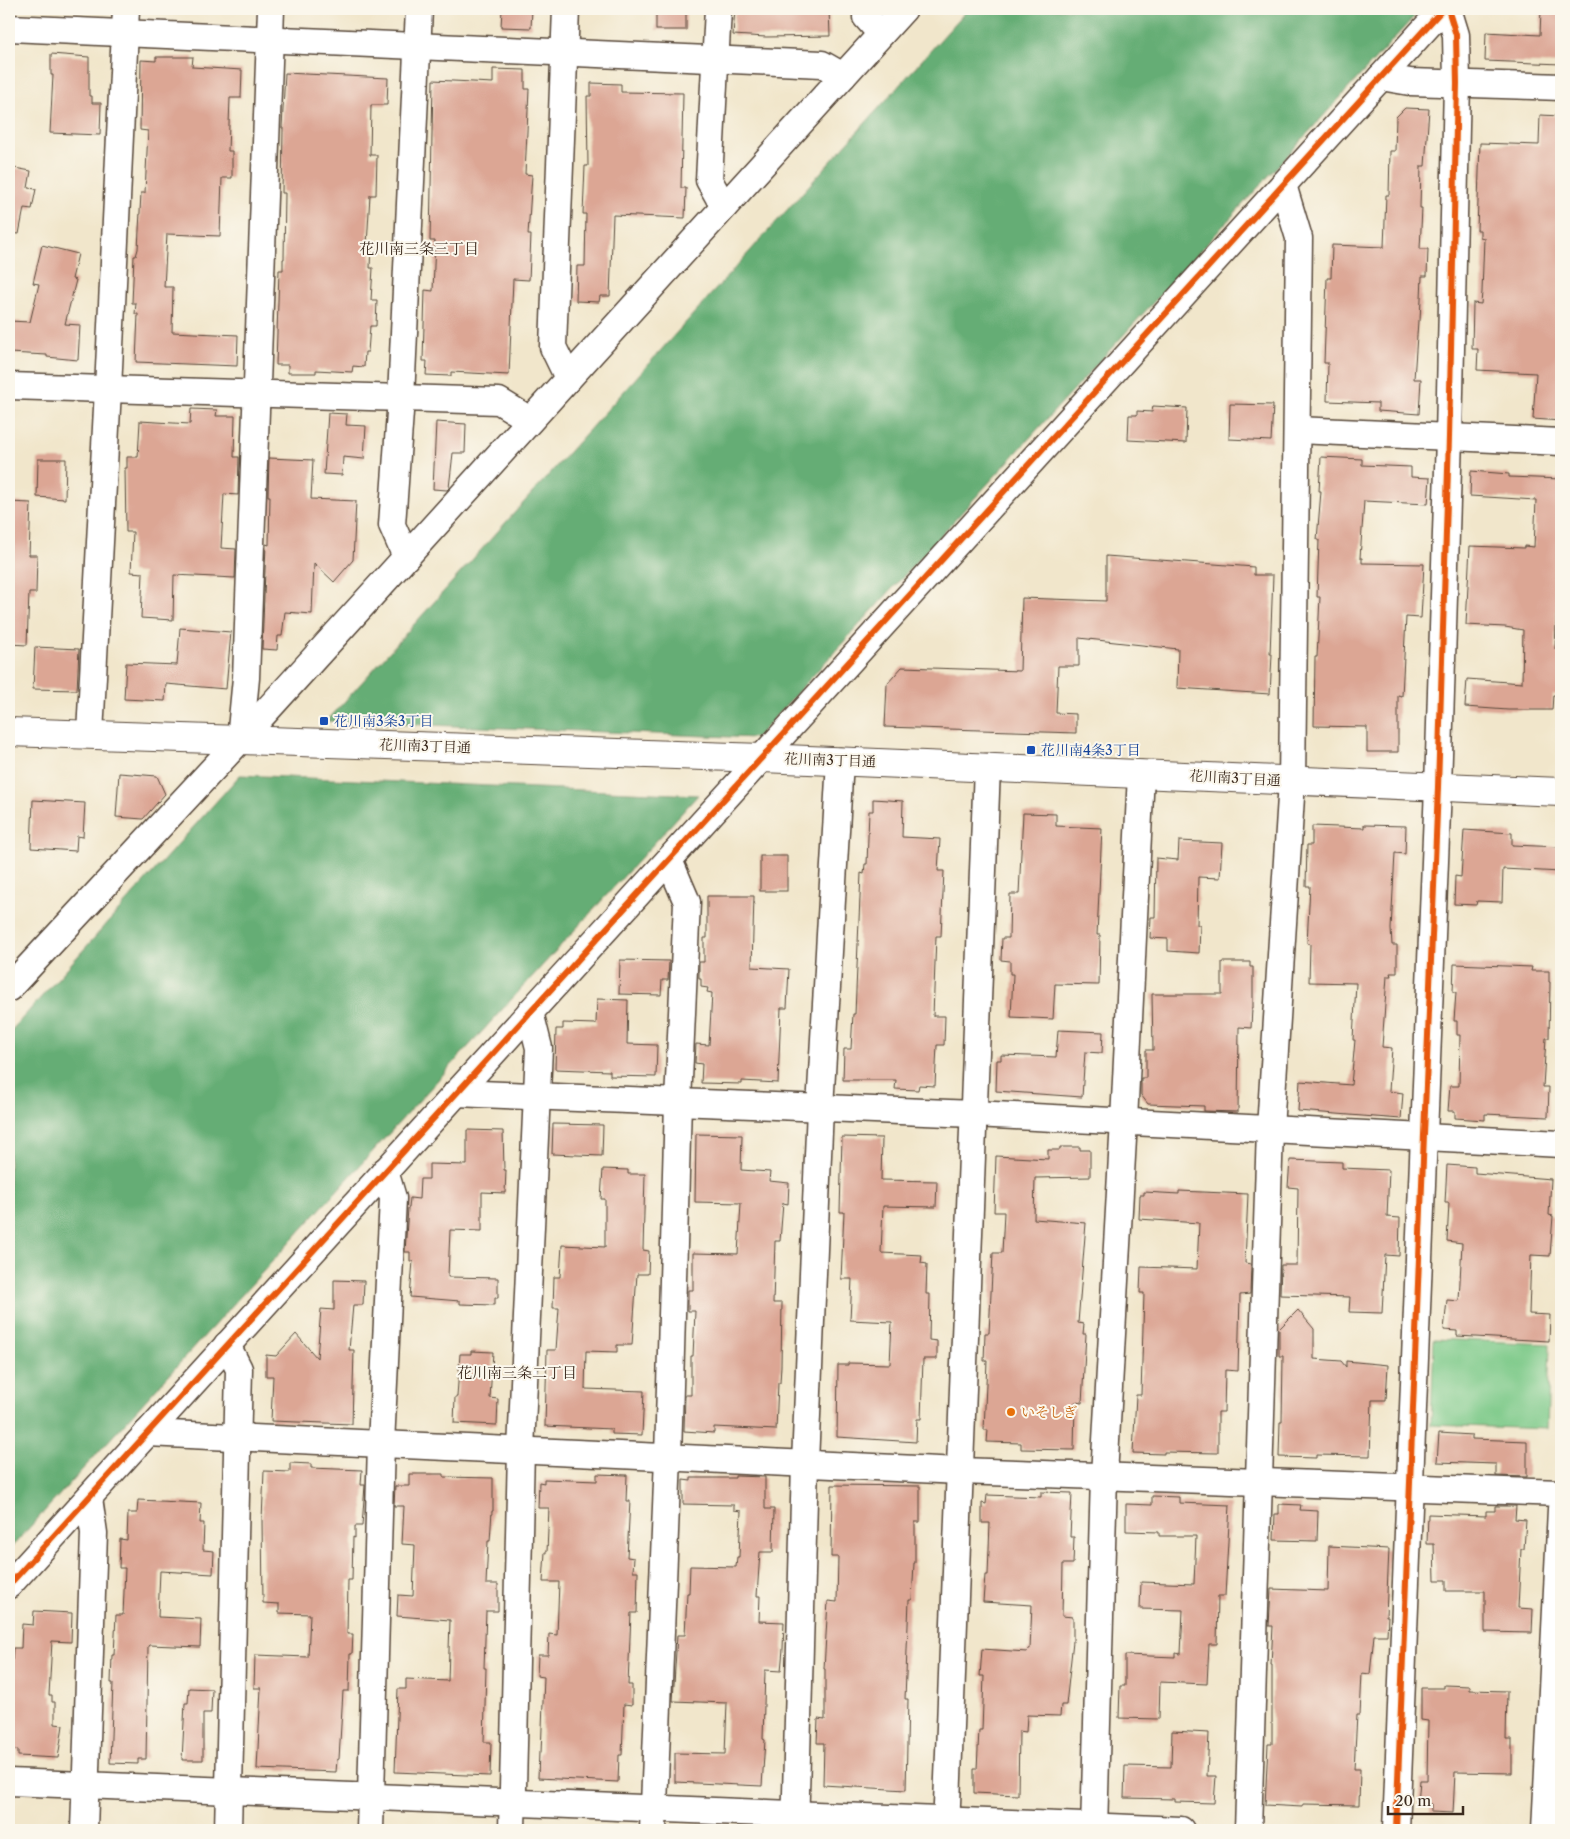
<svg xmlns="http://www.w3.org/2000/svg" width="1570" height="1839" font-family="'Libre Caslon Text','Noto Serif JP',serif">
<rect width="100%" height="100%" fill="#fbf7ec"/>
<filter id="ink" filterUnits="userSpaceOnUse"><feTurbulence type="fractalNoise" baseFrequency=".02" numOctaves="2"/><feDisplacementMap in="SourceGraphic" scale="10" xChannelSelector="R" yChannelSelector="G"/><feConvolveMatrix kernelMatrix="1 2 1 2 8 2 1 2 1" color-interpolation-filters="sRGB"/></filter>
<filter id="wash" filterUnits="userSpaceOnUse"><feTurbulence type="fractalNoise" baseFrequency=".0096" numOctaves="4" result="noise"/><feDisplacementMap in="SourceGraphic" scale="20" xChannelSelector="R" yChannelSelector="G"/><feGaussianBlur stdDeviation="1.12" result="paint"/><feColorMatrix in="noise" values="0 0 0 0 0 0 0 0 0 0 0 0 0 0 0 0 0 1.4 0 .05"/><feComposite in="paint" operator="in"/></filter>
<g filter="url(#wash)">
<rect width="100%" height="100%" fill="#f1e6cb"/>
<path fill="#7cc988" stroke="#5c7a53" d="M1434,1339L1550,1344L1547,1429L1431,1425Z"/>
<g fill="#65ad74" stroke="#506c49">
<path d="M968,9H1421L756,738L327,721Z"/>
<path d="M240,775L698,795L9,1550V1033Z"/>
</g>
<g id="blocks">
<g fill="#dca694">
<path d="M502,9H532L531,28L501,27Z"/>
<rect x="656" y="9" width="30" height="21"/>
<path d="M735,9H829L830,36L766,37L733,35Z"/>
<path d="M1541,9H1561V64L1485,61L1486,32L1540,35Z"/>
<path d="M51,54L89,57V96H92V103H101L100,135L50,133L53,75H51Z"/>
<path d="M156,57H193L192,67L242,70L241,98H230L228,151H232V178H222L220,236L167,234L164,287H173L172,332L238,335L237,366L136,362L138,314H135L136,303H132L134,256H136L138,249L141,193H145L148,131L140,130L141,60L156,61Z"/>
<path d="M493,69L525,70V89H529L525,174L532,175L528,235H531L529,280L513,279L509,375L451,372V376L426,375L427,361H423L425,290L433,291L435,241H430L433,80L493,83Z"/>
<path d="M285,73L388,78L387,105H371L370,155H377L376,195H370L367,245H371L370,268H373L371,300H377L376,326H370L368,352H365L364,367L353,366L352,372L316,370V373H288V365H276L279,270H283V259H284L285,193H282L283,128H282Z"/>
<path d="M591,83L621,84V92L683,93L681,188H686L685,218L613,215L610,296H600L599,302L576,301L577,266H585L586,214H583L585,166H588L587,96H591Z"/>
<path d="M1405,108L1429,109L1425,166H1421L1420,208H1422L1420,249H1428L1427,276H1422L1420,321H1418L1414,379H1421L1419,414L1378,411V403L1327,401L1328,363H1324L1327,278H1331L1332,245L1384,247L1386,195H1389L1390,151H1395L1396,117Z"/>
<path d="M1540,115L1561,116V421L1533,419L1536,373L1477,370L1478,349H1472L1473,303L1481,304L1482,292L1484,238L1480,237V230H1477L1480,143L1539,145Z"/>
<path d="M9,167L31,171L28,188L36,189L32,209L24,208L19,234L9,233Z"/>
<path d="M42,245L78,254L72,279L76,280L65,324L80,325L78,360L47,357V355L9,353V321L30,322L39,284L33,283Z"/>
<path d="M1230,404L1273,405L1271,441L1229,439Z"/>
<path d="M1153,406L1187,408L1186,443L1128,440L1129,415H1137V411L1152,412Z"/>
<path d="M191,409L217,410L216,416H235L234,457H239L238,495L224,494L221,548L236,549L235,578L174,575L173,620L141,618L143,573L131,572L133,532H126L125,468H127V457H138L140,421L190,424Z"/>
<path d="M328,413L347,414L346,425L366,426L364,459L343,457L342,475L324,474Z"/>
<path d="M436,422L466,424L465,453H453L449,488L447,490L433,489Z"/>
<path d="M1321,457L1362,459V465L1411,467V477L1430,478L1428,504L1364,501L1360,558H1362V563L1424,564L1421,618L1406,617L1402,696L1398,695V752H1367V727L1314,726L1315,657H1317L1320,597H1317L1319,540H1317L1321,491H1319Z"/>
<path d="M269,458L313,460L311,499L356,501L353,560L334,582L314,563L312,614L285,612L282,636H278L277,650L262,649L266,544L269,545L270,496H268Z"/>
<path d="M38,459H66L65,499L37,497Z"/>
<path d="M1471,471L1509,474V477L1561,479V599H1557L1555,649L1561,650V672L1559,695H1553L1552,710H1508L1465,707L1467,679L1522,683L1523,630L1505,627L1466,625L1470,546L1524,548V546L1534,547L1536,500L1470,496Z"/>
<path d="M9,502L31,503L29,555H37L36,593H29L27,645L9,644Z"/>
<path d="M1106,556L1254,567V575H1273L1270,654H1272L1270,694L1177,688L1178,649L1079,638V666H1058L1056,713L1076,714V733L885,727L887,684L902,667L1020,671L1022,598L1106,601Z"/>
<path d="M180,628L231,632L226,689L166,684L165,701L124,699L126,663L177,665Z"/>
<path d="M35,647L79,649L77,690L33,689Z"/>
<path d="M119,773L157,776L165,794L143,819L116,817Z"/>
<path d="M873,799L903,801L902,837L940,839L938,871H944L941,936H936L933,1016H945L944,1045H937L935,1086L919,1085L918,1090L895,1089L896,1080H843L844,1049H851L853,1014H855L861,873L864,874L865,864H867L869,811H873Z"/>
<path d="M33,800L85,803L83,837L77,836L76,851L31,848Z"/>
<path d="M1023,813L1056,814V826L1102,828L1097,935H1100L1099,985L1055,984L1053,1019L1011,1017L1013,974H1010V961L1001,960L1002,938H1009L1010,894H1019Z"/>
<path d="M1364,825L1406,826L1405,854L1395,853L1391,929L1392,945H1397V973H1390L1391,976H1387L1382,1047L1392,1048L1389,1091L1403,1093L1401,1119L1298,1111L1300,1081L1351,1085L1355,1040H1353L1356,983L1309,982L1310,944L1307,943L1310,886H1306L1307,845H1312V826L1364,828Z"/>
<path d="M1464,830L1512,833V845L1561,847V872L1503,869L1502,902L1477,901L1476,905L1454,904L1455,876L1461,877Z"/>
<path d="M1179,841L1222,843L1220,878L1198,877L1197,925H1200L1199,953L1168,951V939L1150,938L1151,917H1155L1156,858L1178,860Z"/>
<rect x="760" y="856" width="27" height="35"/>
<path d="M707,896H754L752,967L789,969L787,1008H781L778,1083L742,1081V1084L701,1083L702,1064L695,1063L696,1044L709,1045L712,993L707,992L708,988L701,987V979H699V962H704V938H707Z"/>
<path d="M620,960L669,961L668,980H662L661,995L619,994Z"/>
<path d="M1222,962H1250V967H1253V1008H1252L1251,1028L1239,1027L1238,1112L1204,1111V1106L1148,1104L1141,1095V1078H1146V1050H1153L1152,994H1222Z"/>
<path d="M1454,964L1532,967L1531,971H1549V982H1550L1549,1038H1546L1543,1087H1549L1548,1117L1485,1114V1120L1455,1118V1111H1448L1450,1086H1459L1460,1035H1457V1021H1454L1456,992H1453Z"/>
<path d="M597,999L628,1000L627,1044L657,1045L656,1077L610,1076V1071L555,1069L556,1029H563V1023L596,1024Z"/>
<path d="M1058,1030L1103,1032L1102,1053L1085,1052L1082,1097L996,1091L997,1060H1001V1055L1056,1057Z"/>
<path d="M553,1124L603,1125L602,1156L552,1154Z"/>
<path d="M467,1130L503,1131L504,1170H506L505,1193L482,1192V1231L450,1230L448,1277L498,1278V1298H495V1305L460,1304V1301L410,1297L413,1261H410V1252H405L408,1208H409L410,1198L419,1199L420,1179H429V1164L467,1165Z"/>
<path d="M696,1134L742,1135L741,1170L770,1172L769,1181L789,1183L788,1204L783,1203L780,1241H775L773,1303H782L781,1366L780,1383H778L776,1430L714,1427V1433L684,1431L685,1395H691V1356H693L695,1311H688V1290H693V1253L738,1254L741,1203L695,1202Z"/>
<path d="M842,1137L882,1138L881,1180L937,1181L936,1207L883,1206L881,1253L922,1255L921,1263L927,1264L926,1294H930L929,1340L937,1341V1359H923L921,1419H917L916,1442L837,1437L838,1365H848V1363L890,1364L892,1322L850,1320L852,1279H841L844,1212H840Z"/>
<path d="M1060,1147H1080V1150H1090V1177L1035,1178L1034,1219L1086,1223L1078,1323L1084,1324L1083,1334H1086L1082,1403L1075,1402L1074,1450L1021,1449V1443L987,1442L988,1430H984L987,1361H984L985,1333H989L993,1253H1002L1004,1212H994L996,1156L1048,1159V1150H1060Z"/>
<path d="M1290,1160L1342,1162V1168L1389,1170L1387,1217L1400,1218L1399,1256L1385,1255L1382,1313L1349,1312L1350,1297L1280,1295L1281,1265H1297L1298,1188L1288,1187Z"/>
<path d="M1447,1165L1475,1167V1173L1551,1179L1549,1215L1553,1216L1550,1256L1531,1255L1529,1314L1550,1315L1549,1341L1457,1336V1331L1444,1330L1447,1300L1459,1301L1462,1243L1447,1241L1449,1203H1445Z"/>
<path d="M603,1169L628,1170V1174H645L643,1250L649,1251L648,1274H637L632,1345H617V1352L586,1351L585,1389L644,1391L642,1435L612,1434V1429L545,1426L547,1350H556L559,1308H553L554,1277H560L562,1245L605,1247V1199H601Z"/>
<path d="M1179,1191L1248,1194L1245,1263L1251,1264L1250,1294L1240,1295L1238,1371L1225,1370L1224,1412H1218V1453L1164,1452V1454L1133,1453L1136,1395H1141L1144,1293H1140L1141,1267L1197,1269L1199,1223L1139,1219L1140,1195H1144V1192L1179,1194Z"/>
<path d="M334,1280L364,1281L363,1305H353L349,1350H354L352,1424L271,1421L273,1376H266V1355L276,1356L296,1334L317,1358L321,1309L334,1310Z"/>
<path d="M1298,1310L1314,1329V1359L1341,1361L1346,1367V1361L1388,1365L1386,1400H1372L1370,1456L1316,1455V1458L1279,1457L1280,1422H1282L1283,1356H1279V1329Z"/>
<path d="M471,1351L493,1352L490,1398L498,1399L497,1425L454,1423L455,1397H457L460,1354H471Z"/>
<path d="M1439,1433L1472,1435V1439L1527,1441V1477L1496,1476V1464L1437,1462Z"/>
<path d="M290,1463L311,1464V1468L362,1470L361,1485H365L362,1526H355V1538L353,1537L352,1580H348L347,1634H353L352,1654H350L349,1691H343L339,1759L337,1760L336,1772L257,1769L261,1688H254L255,1655L308,1657L310,1614L279,1613V1604L263,1603L262,1520L264,1471L290,1472Z"/>
<path d="M409,1474H444V1477L493,1478V1511H492L490,1541H488L486,1584H498V1611H486L484,1668H486L484,1742H491L490,1776L395,1772L398,1689H406V1679L448,1681L450,1620L397,1616L398,1595L413,1596L415,1545L402,1544L404,1506H394L395,1486H409Z"/>
<path d="M597,1474L627,1475L626,1501H630L627,1557L634,1558L633,1571H638L637,1613H631L628,1685H632V1705L624,1704L622,1755H619L618,1782L538,1778L539,1752L541,1753L544,1677L537,1676L538,1655H548L549,1634L557,1635L559,1582H543L545,1552H547L549,1508H538L539,1482L544,1483V1479L597,1481Z"/>
<path d="M735,1476L765,1477V1509H774L773,1552H760L757,1596H760L759,1621L784,1622L783,1649L781,1671L765,1670L763,1739L765,1740L762,1786L675,1782V1753L725,1754L727,1703L673,1701L677,1635H685L687,1593H689L690,1566L736,1567L737,1557H739L741,1511L734,1510V1505L683,1504V1480L691,1481V1478H735Z"/>
<path d="M832,1485L920,1486V1522H915V1563H914L912,1600H909L905,1699H908L906,1790L823,1785L824,1743H817L818,1719L825,1720V1669H824L828,1601L837,1602L838,1557H831Z"/>
<path d="M1041,1492L1072,1493L1070,1537H1074L1073,1564H1063L1062,1616L1073,1617V1641L1066,1705H1061L1060,1716L1027,1715L1026,1732L1019,1731L1018,1795L974,1793V1769H977L979,1730H982L984,1676H980L982,1649L1027,1652L1028,1649H1030L1032,1605L983,1602L985,1575H988L990,1523H982V1503L986,1504L987,1495L1041,1497Z"/>
<path d="M1152,1496L1179,1497V1503L1230,1505L1225,1596H1218L1217,1644H1209L1207,1684L1160,1682L1159,1719L1119,1718L1120,1686H1125V1655L1175,1657V1653L1181,1654L1183,1610L1140,1609L1141,1582L1194,1584L1196,1536H1159V1532L1126,1531V1504L1152,1505Z"/>
<path d="M138,1500L201,1503L200,1523H204L203,1550L214,1551L213,1574L160,1571L158,1617L201,1619L200,1647L149,1645L148,1646L146,1759H138V1764L110,1763L113,1683H111L112,1655H114L116,1615H123L125,1568H119L120,1539L127,1540L128,1513H137Z"/>
<path d="M1279,1504L1301,1505L1300,1510L1318,1511L1317,1541L1274,1540L1275,1514H1279Z"/>
<path d="M1495,1506H1516L1515,1519L1526,1520L1524,1549H1521L1518,1608L1533,1609L1532,1633L1485,1632V1591H1446V1580H1435L1434,1544H1427L1428,1514L1486,1516V1511H1495Z"/>
<path d="M1329,1546L1389,1549L1386,1616H1388L1387,1635H1374L1370,1674L1362,1673L1360,1715H1357L1354,1769H1360L1359,1805L1303,1804L1302,1807L1265,1805L1268,1744H1272V1665H1271L1273,1626H1269L1271,1589L1328,1591Z"/>
<path d="M34,1611L72,1613L71,1642L52,1641L49,1695H52V1702H55V1724L63,1725L58,1758L18,1756V1750L9,1749V1693H10L13,1648H21L22,1624L33,1625Z"/>
<path d="M1444,1685L1470,1686V1690L1507,1691L1506,1739H1512V1773L1455,1772L1453,1813L1431,1812V1804H1418L1420,1780H1427L1428,1721L1421,1720V1688H1444Z"/>
<path d="M189,1688L212,1689L211,1713H203V1760H182L185,1703H188Z"/>
<path d="M1172,1731L1209,1733L1207,1776H1216L1214,1803L1175,1802V1799L1124,1798L1125,1766L1171,1767Z"/>
</g>
</g>
</g>
<g filter="url(#ink)">
<use href="#blocks" fill-opacity="0" stroke="#564638" stroke-width="1"/>
<g fill="none" stroke-linecap="round" stroke-linejoin="round">
<g stroke="#564638" stroke-width="29">
<g id="street">
<path d="M566,9L553,347L568,378"/>
<path d="M718,9L709,180L724,207"/>
<path d="M867,9L866,17L881,34"/>
<path d="M9,28L822,64L843,76"/>
<path d="M1381,77L1410,82L1561,87"/>
<path d="M9,386L499,401L530,420"/>
<path d="M1297,430L1561,442"/>
<path d="M406,557L392,525L401,398L419,9"/>
<path d="M90,734L108,389L126,9"/>
<path d="M240,740L246,678L271,9"/>
<path d="M9,988L240,740L904,9"/>
<path d="M456,1093L974,1114L1561,1144"/>
<path d="M227,1345L239,1369L228,1830"/>
<path d="M147,1433L960,1471L1561,1493"/>
<path d="M9,1585L1443,9"/>
<path d="M9,1782L1181,1830"/>
<path d="M84,1830L94,1533L89,1498"/>
<path d="M370,1830L381,1444L393,1198L385,1171"/>
<path d="M512,1830L521,1450L539,1048L530,1012"/>
<path d="M653,1830L668,1457L678,1102L687,902L669,860"/>
<path d="M795,1830L805,1463L820,1108L840,761"/>
<path d="M946,1830L987,767"/>
<path d="M1094,1830L1104,1476L1124,1121L1141,774"/>
<path d="M1248,1830L1270,1129L1292,781L1299,238L1283,185"/>
<path d="M1396,1830L1438,787L1449,437L1457,83L1456,35L1448,9"/>
<path d="M1545,1830L1561,1509"/>
</g>
</g>
<g stroke="#564638" stroke-width="30">
<path id="secondary" d="M9,732L762,758L1561,792"/>
</g>
<use href="#street" stroke="#fff" stroke-width="26"/>
<use href="#secondary" stroke="#fff" stroke-width="28"/>
<g stroke="#fbf7ec" stroke-width="9">
<g id="cycleway">
<path d="M9,1585L1443,9"/>
<path d="M1396,1830L1438,787L1449,437L1457,83L1456,35L1448,9"/>
</g>
</g>
<use href="#cycleway" stroke="#e8590c" stroke-width="6"/>
</g>
</g>
<g fill="#1a4fb4" stroke="#fbf7ec" stroke-width="2">
<rect x="319" y="716" width="10" height="10" rx="2.5"/>
<rect x="1026" y="745" width="10" height="10" rx="2.5"/>
</g>
<circle fill="#e8710a" stroke="#fbf7ec" stroke-width="2" cx="1011" cy="1412" r="5"/>
<g text-anchor="middle" stroke-width="4" stroke-linejoin="round" paint-order="stroke">
<g font-size="14" fill="#164399" stroke="#fbf7ec" text-anchor="start">
<text x="334" y="726">花川南3条3丁目</text>
<text x="1041" y="755">花川南4条3丁目</text>
</g>
<g font-size="14" fill="#3b2a1e" stroke="#fbf7ec">
<text transform="translate(425 746) rotate(2)" y="5">花川南3丁目通</text>
<text transform="translate(830 760) rotate(2)" y="5">花川南3丁目通</text>
<text transform="translate(1235 778) rotate(3)" y="5">花川南3丁目通</text>
</g>
<g font-size="14" fill="#c56008" stroke="#fbf7ec" text-anchor="start">
<text x="1021" y="1417">いそしぎ</text>
</g>
<g font-size="15" fill="#3b2a1e" stroke="#fbf7ec">
<text x="419" y="254">花川南三条三丁目</text>
<text x="517" y="1378">花川南三条二丁目</text>
</g>
</g>
<rect width="1570" height="1839" fill="none" stroke="#fbf7ec" stroke-width="30"/>
<path d="M1388 1806v8h75v-8" fill="none" stroke="#3b2a1e" stroke-width="2.5"/>
<text x="1395" y="1806" font-size="15" fill="#3b2a1e" stroke="#fbf7ec" stroke-width="4" paint-order="stroke">20 m</text>
</svg>
